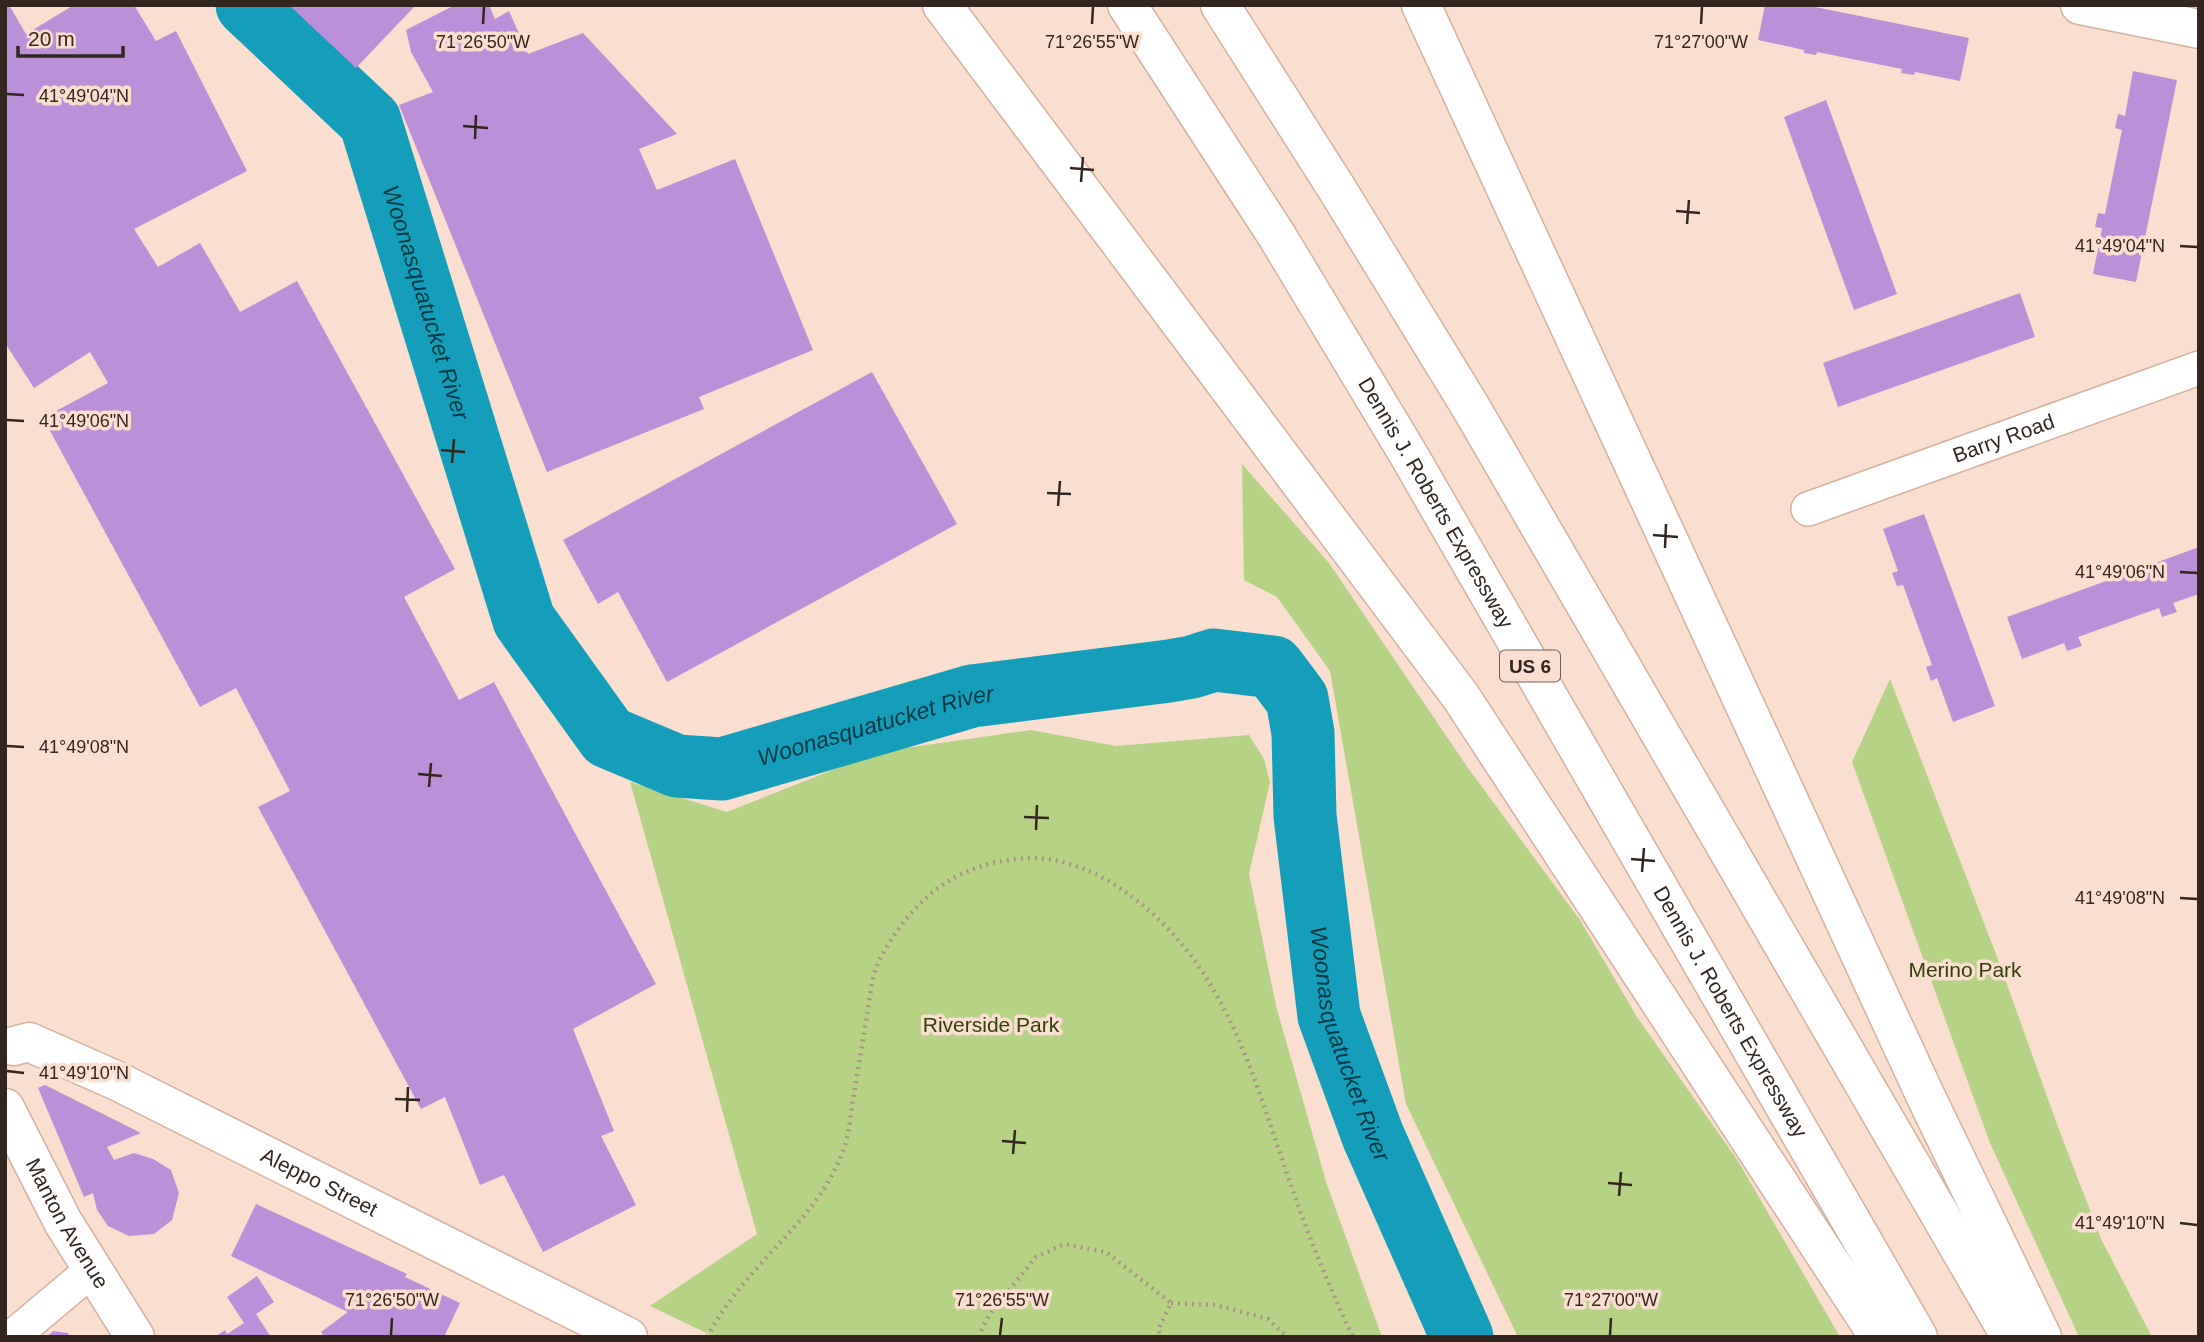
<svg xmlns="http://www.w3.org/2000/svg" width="2204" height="1342" font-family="Arial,sans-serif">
<rect width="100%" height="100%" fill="#fadecf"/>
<g fill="#b5d285">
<path d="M1242,464L1329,563L1468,768L1580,920L1637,1017L1738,1161L1840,1337H1518L1406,1104L1330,671L1277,597L1244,580Z"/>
<path d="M1890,679L1999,962L2058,1127L2101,1239L2152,1337H2079L1990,1143L1852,762Z"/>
<path d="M1031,730L1116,746L1249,735L1264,759L1270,782L1249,874L1276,1006L1327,1185L1382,1337H715L650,1306L757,1234L630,782L727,812L878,752Z"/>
</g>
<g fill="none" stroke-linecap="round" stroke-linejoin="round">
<path stroke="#149eba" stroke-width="63" id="s1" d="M247,5L370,121L524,620L608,737L677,766L722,769L972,696L1169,671L1192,667L1214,660L1273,667L1297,699L1303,733L1305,816L1329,1016L1373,1136L1462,1337"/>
</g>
<g fill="#bc90d9">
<path d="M5,5H9L26,34L74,5H134L156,41L176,31L247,171L134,229L158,267L200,243L240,312L297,281L455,569L404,597L459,700L494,682L656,984L573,1029L614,1131L601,1136L636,1205L543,1252L504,1175L480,1185L445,1097L421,1109L258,807L290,791L236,688L200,707L43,418L108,383L90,352L34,388L5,343Z"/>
<path d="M289,5H413L414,7L356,68Z"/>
<path d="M455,5H489L495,19L509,11L528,54L583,33L677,134L639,149L657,190L735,159L813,350L699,397L704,409L547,472L399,105L433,92L411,52L406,30Z"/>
<path d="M1765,5H1805L1969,38L1960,81L1915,72L1914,75L1901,73L1902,69L1817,52L1816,55L1804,53V50L1758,40Z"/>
<path d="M2133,71L2177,80L2136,282L2093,274L2102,228L2095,227L2098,213L2105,214L2122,130L2115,128L2118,114L2125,116Z"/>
<path d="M1826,100L1897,294L1854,310L1784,117Z"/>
<path d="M2020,293L2035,337L1838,407L1823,363Z"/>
<path d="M872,372L957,524L667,682L618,592L598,604L563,540Z"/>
<path d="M1924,514L1995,706L1953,722L1937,678L1931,681L1926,667L1932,665L1903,585L1897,586L1892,573L1898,571L1883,529Z"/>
<path d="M2199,547V594L2173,603L2177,612L2162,617L2159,608L2078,637L2082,646L2067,651L2064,643L2022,659L2007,617Z"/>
<path d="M45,1085L141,1133L107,1147L114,1160L134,1153L153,1159L171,1170L179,1193L172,1220L154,1234L129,1236L108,1226L97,1210L93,1193L84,1197L38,1088Z"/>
<path d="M256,1204L407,1274L405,1277L460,1303L444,1337H324L321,1332L348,1312L231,1256Z"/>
<path d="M257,1276L274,1302L256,1314L271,1337H215L225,1330L227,1334L244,1323L227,1297Z"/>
<path d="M53,1331L68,1333L70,1337H47Z"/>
</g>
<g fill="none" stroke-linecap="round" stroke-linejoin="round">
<g stroke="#d3b19f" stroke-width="36">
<g id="minor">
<path id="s2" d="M1808,509L2199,368"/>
<path d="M12,1337L93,1269"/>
</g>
</g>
<g stroke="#d3b19f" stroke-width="41">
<g id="tertiary">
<path id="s3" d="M14,1046L29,1042L115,1080L628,1337"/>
</g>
</g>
<g stroke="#d3b19f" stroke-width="41">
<g id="secondary">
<path d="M2080,5L2199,29"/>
<path id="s4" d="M5,1108L63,1222L135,1337"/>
</g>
</g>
<g stroke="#d3b19f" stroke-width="41">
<g id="motorway">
<path d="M942,5L1461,697L1879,1337"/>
<path id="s5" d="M1127,5L1277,236L1407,452L1918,1337"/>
<path d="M1220,5L1337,189L1470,406L2011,1337"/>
<path d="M1421,5L1926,1097L2042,1337"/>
</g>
</g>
<g stroke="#aa9488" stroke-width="4.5" stroke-dasharray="2 5" stroke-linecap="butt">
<path d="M1171,1303L1216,1305L1268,1319L1287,1337"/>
<path d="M707,1337C721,1311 738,1289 758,1267C792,1228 826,1199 844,1148C849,1135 850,1120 852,1106C857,1076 862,1045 867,1015C870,999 871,980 877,966C881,955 889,943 895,934C926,889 962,865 1017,859C1050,855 1082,865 1110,882C1226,953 1252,1076 1294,1194C1311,1242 1331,1291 1353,1337"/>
<path d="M978,1337L989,1315L1036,1257L1064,1244L1106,1252L1171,1303L1158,1330L1162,1337"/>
</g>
<use href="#minor" stroke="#fff" stroke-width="33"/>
<use href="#tertiary" stroke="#fff" stroke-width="38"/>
<use href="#secondary" stroke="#fff" stroke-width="38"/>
<use href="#motorway" stroke="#fff" stroke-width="38"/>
</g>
<path fill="none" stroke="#33261f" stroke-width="2.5" d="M483,24L484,7M1092,24L1093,7M1701,24L1702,7M7,94L24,95M463,126L488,128M475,139L476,115M1070,168L1094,170M1081,182L1083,157M1676,211L1700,213M1687,224L1689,200M2180,246L2197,247M7,420L24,421M441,450L465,452M452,463L454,439M1047,493L1071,494M1058,506L1060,481M1653,535L1678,537M1665,548L1666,524M2180,572L2197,573M7,746L24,747M418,774L442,776M429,787L431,763M1024,817L1049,818M1036,830L1037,805M1631,859L1655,861M1642,872L1644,848M2180,898L2197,899M7,1071L24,1073M395,1099L420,1100M407,1112L408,1087M1002,1141L1026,1143M1013,1154L1015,1130M1608,1183L1632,1185M1619,1196L1621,1172M2180,1223L2197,1225M391,1335L392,1318M1000,1335L1002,1318M1610,1335L1611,1318"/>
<g text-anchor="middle" stroke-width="7" stroke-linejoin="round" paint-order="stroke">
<rect fill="#fadecf" stroke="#6f5d54" stroke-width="2" x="1500" y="650.5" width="60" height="31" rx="5"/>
<g font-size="19" font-weight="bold" fill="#33261f">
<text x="1530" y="673">US 6</text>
</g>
<g font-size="21" fill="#33261f" stroke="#fadecf">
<text dy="7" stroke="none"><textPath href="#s2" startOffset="208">Barry Road</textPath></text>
<text dy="7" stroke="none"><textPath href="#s5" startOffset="586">Dennis J. Roberts Expressway</textPath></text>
<text dy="7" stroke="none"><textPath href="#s5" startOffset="1174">Dennis J. Roberts Expressway</textPath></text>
<text dy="7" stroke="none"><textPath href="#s3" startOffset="338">Aleppo Street</textPath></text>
<text dy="7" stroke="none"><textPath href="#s4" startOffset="131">Manton Avenue</textPath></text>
</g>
<g font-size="21" fill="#304205" stroke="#fadecf">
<text x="1965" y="977">Merino Park</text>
<text x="991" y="1032">Riverside Park</text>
</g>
<g font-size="23" font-style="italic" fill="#003945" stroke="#fadecf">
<text dy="8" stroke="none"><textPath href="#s1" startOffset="359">Woonasquatucket River</textPath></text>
<text dy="8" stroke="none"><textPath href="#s1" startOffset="1115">Woonasquatucket River</textPath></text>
<text dy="8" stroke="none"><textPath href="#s1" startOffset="1911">Woonasquatucket River</textPath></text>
</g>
</g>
<g font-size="18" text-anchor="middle" fill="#33261f" stroke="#fadecf" stroke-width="7" stroke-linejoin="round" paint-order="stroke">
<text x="483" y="48">71°26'50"W</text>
<text x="1092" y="48">71°26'55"W</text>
<text x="1701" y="48">71°27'00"W</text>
<text x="84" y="102">41°49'04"N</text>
<text x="2120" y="252">41°49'04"N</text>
<text x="84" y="427">41°49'06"N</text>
<text x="2120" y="578">41°49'06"N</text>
<text x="84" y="753">41°49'08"N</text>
<text x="2120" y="904">41°49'08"N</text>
<text x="84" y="1079">41°49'10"N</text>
<text x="2120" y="1229">41°49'10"N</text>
<text x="392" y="1306">71°26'50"W</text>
<text x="1002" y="1306">71°26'55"W</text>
<text x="1611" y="1306">71°27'00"W</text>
</g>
<rect width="2204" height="1342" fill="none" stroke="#33261f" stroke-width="14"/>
<path d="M18 46v10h105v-10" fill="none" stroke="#33261f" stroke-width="3.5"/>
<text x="28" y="46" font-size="21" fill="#33261f" stroke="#fadecf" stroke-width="5" paint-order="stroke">20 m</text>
</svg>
